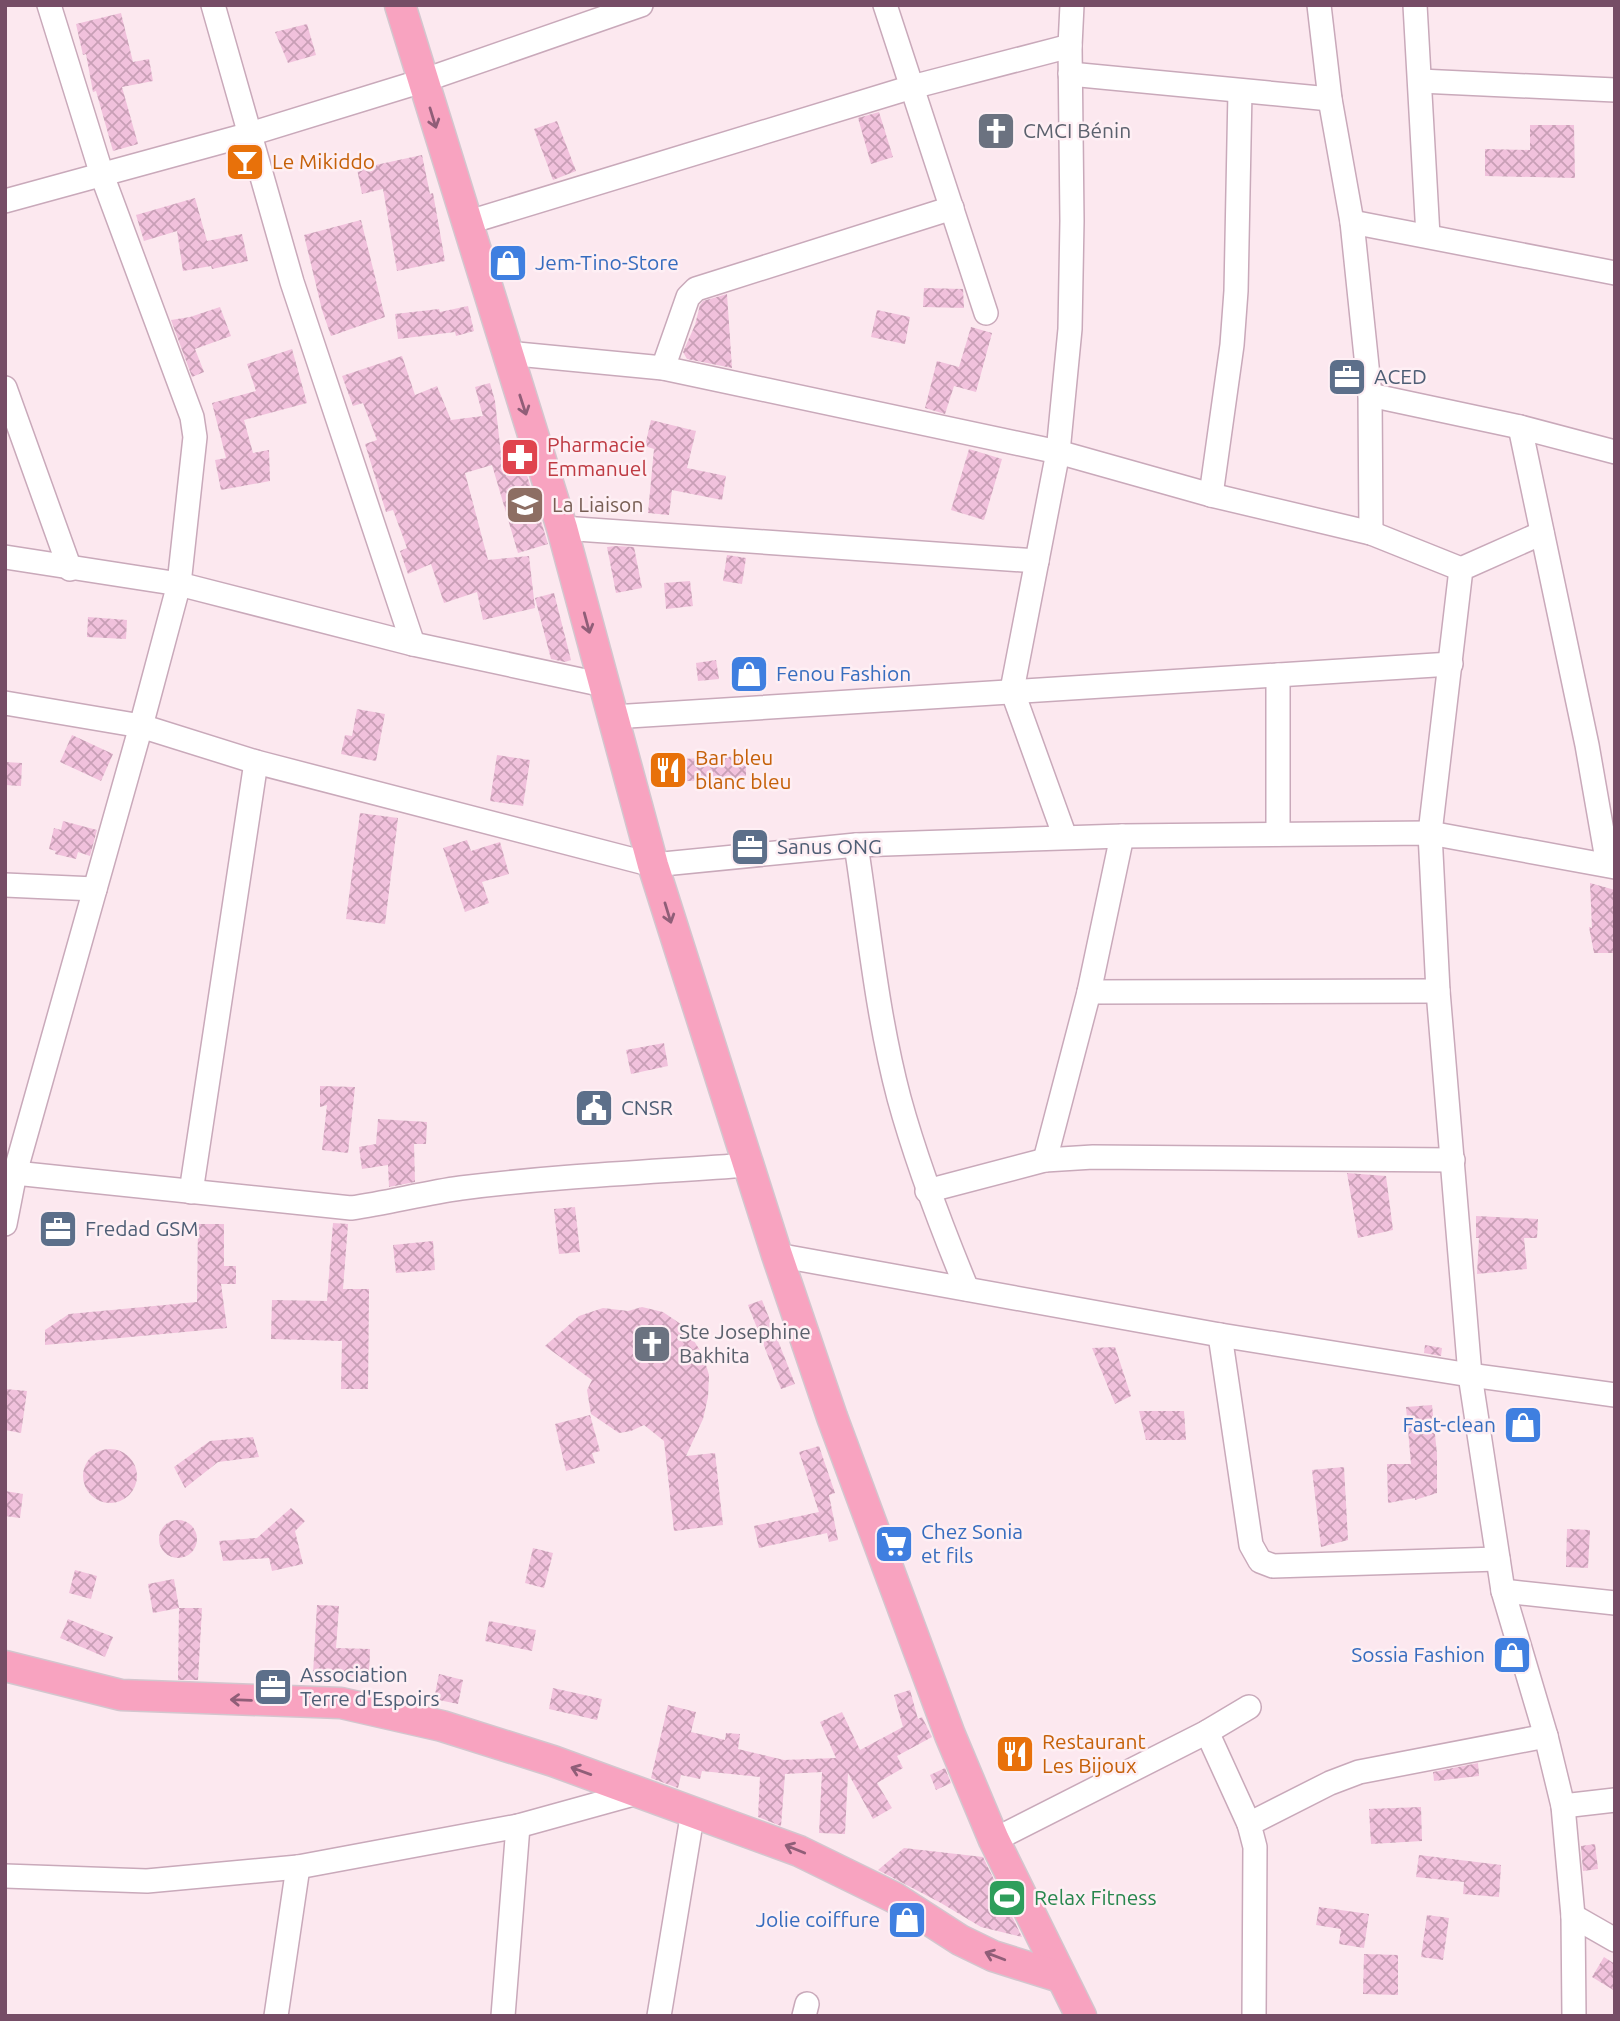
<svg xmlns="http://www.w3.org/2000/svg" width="1620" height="2021" font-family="Ubuntu,sans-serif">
<defs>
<pattern id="building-cross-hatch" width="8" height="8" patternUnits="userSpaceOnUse" patternTransform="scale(1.75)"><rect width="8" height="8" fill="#f1c1dc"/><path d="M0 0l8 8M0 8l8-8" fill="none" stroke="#c89fb6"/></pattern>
</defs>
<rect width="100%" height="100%" fill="#fce8ef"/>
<g fill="url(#building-cross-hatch)">
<path d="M121,13L133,62L149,59L153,81L122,87L138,144L113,151L96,91L93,92L86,54L83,55L76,24Z"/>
<path d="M307,24L316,55L288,63L275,32Z"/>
<path d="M879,112L893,157L871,164L858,118Z"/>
<path d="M557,121L576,171L553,180L534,129Z"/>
<path d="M1530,125H1574L1575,178L1485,176V149L1530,150Z"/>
<path d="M422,155L430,194L433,193L445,261L397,271L383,189L362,194L357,169Z"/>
<path d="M195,198L207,241L242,234L248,261L212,269L211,266L183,271L177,231L144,241L136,215Z"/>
<path d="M361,220L385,317L331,336L322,310L304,235Z"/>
<path d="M924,288L963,289L964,308L923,307Z"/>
<path d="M727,294L732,368L687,359L683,352L695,325L700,305L703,301Z"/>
<path d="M468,306L474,331L456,336L455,332L398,339L395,314L439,309L440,312Z"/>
<path d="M220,307L231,336L195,349L204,372L192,377L171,320L190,317Z"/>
<path d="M877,310L910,317L905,344L871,337Z"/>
<path d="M971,327L992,333L976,392L954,386L945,414L925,408L937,361L959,367Z"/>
<path d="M292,349L307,403L244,420L253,453L269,450L270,481L221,490L215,460L226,458L212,403L256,391L247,364Z"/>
<path d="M402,356L415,395L437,386L451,420L483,416L475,387L490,383L495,401L501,454L519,449L548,544L518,553L492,465L465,473L488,560L529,556L535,608L483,620L477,592L444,603L431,564L408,574L400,551L407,548L393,510L386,512L365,444L377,440L363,403L353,406L342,376Z"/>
<path d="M651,420L696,431L687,468L726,476L722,500L672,490L669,515L648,513L654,449L645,446Z"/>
<path d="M969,449L1002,459L984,520L951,510Z"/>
<path d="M616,546L634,547L642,588L616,593L607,547Z"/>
<path d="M727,555L746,558L742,584L723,581Z"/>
<path d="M690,581L693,606L666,609L664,583Z"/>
<path d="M554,593L571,660L565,662L551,659L535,598Z"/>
<path d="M88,617L127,620L126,639L87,637Z"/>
<path d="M716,660L719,679L698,681L696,663Z"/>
<path d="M357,709L385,714L376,761L341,754L345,735L352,736Z"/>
<path d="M72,735L113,754L101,781L60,762Z"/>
<path d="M497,755L530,760L523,806L490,801Z"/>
<path d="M746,756V779L660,782L659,760Z"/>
<path d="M5,762L22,763L21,786L5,785Z"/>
<path d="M360,813L398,818L385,924L346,919Z"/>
<path d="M63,821L97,830L90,856L78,852L76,859L55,854L56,851L49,849L54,828L61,830Z"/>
<path d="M467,840L471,851L500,842L509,874L482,882L489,903L465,912L443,848Z"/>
<path d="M1590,883L1615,890V953H1594L1589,927L1592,928Z"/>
<path d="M664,1043L668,1066L631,1074L626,1050Z"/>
<path d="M320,1086L355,1087L348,1153L322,1150L327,1105L320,1107Z"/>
<path d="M378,1119L427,1122L426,1144H414L415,1182L389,1187L388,1165L362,1169L359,1147L376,1144Z"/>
<path d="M1347,1173L1386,1176L1393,1230L1358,1238Z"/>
<path d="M575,1207L580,1252L559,1254L554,1209Z"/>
<path d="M1476,1216L1538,1219L1537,1238H1524L1527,1269L1477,1274L1479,1238H1476Z"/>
<path d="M333,1223L348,1224L343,1289H369L368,1389H341L342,1341L271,1339L272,1300L327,1301Z"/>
<path d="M198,1224H224V1266H236V1284H221L227,1328L45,1345V1330L69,1314L197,1302Z"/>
<path d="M433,1241L435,1270L396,1273L393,1245Z"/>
<path d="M762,1300L795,1384L781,1389L748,1305Z"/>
<path d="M642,1307L663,1312L685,1327L703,1355L709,1375L708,1397L703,1419L686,1456L715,1453L723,1525L674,1531L664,1441L644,1425L631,1431L619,1433L591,1414L587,1390L592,1380L545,1346L579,1316L603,1308L628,1311Z"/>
<path d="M1425,1345L1442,1348L1441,1356L1424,1353Z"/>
<path d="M1115,1347L1131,1396L1115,1404L1092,1348Z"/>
<path d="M5,1389L27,1391L21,1433L5,1430Z"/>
<path d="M1432,1405L1437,1454V1493L1415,1500V1498L1388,1503L1387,1464H1411L1406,1407Z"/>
<path d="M1139,1411H1184L1186,1440H1146Z"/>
<path d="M590,1415L600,1451L592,1453L595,1463L566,1471L555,1424Z"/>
<path d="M253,1437L259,1457L218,1462L185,1488L174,1467L210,1441Z"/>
<path d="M819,1446L835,1493L829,1495L838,1540L829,1542L827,1533L759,1548L754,1526L819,1512L799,1452Z"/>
<circle cx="110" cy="1476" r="27"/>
<path d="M1344,1467L1348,1540L1321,1547L1312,1470Z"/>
<path d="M5,1491L23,1494L20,1518L5,1516Z"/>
<path d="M291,1508L305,1521L295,1531L303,1564L272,1571L269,1558L223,1561L219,1541L257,1538Z"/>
<circle cx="178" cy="1539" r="19"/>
<path d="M1567,1529L1590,1530L1588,1568L1566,1567Z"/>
<path d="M533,1548L553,1553L544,1588L525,1583Z"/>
<path d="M75,1570L97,1576L91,1599L69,1593Z"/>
<path d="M174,1579L179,1608L153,1613L148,1584Z"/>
<path d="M317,1605L339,1606L336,1648L370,1649L369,1677L313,1674Z"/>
<path d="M179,1608H202L198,1680H178Z"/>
<path d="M68,1619L113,1637L105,1657L60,1638Z"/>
<path d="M489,1621L536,1630L532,1651L485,1641Z"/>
<path d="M439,1674L463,1680L458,1704L434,1699Z"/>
<path d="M553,1688L602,1699L597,1720L549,1709Z"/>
<path d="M910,1690L918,1719L922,1717L932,1737L897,1756L903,1768L877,1783L892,1808L873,1819L848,1773L845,1834L819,1833L822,1772L785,1774L781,1826L758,1817L760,1777L702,1771L700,1779L681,1775L678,1788L651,1778L668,1705L696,1712L691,1732L725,1740L726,1733L740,1734L738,1749L784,1760L836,1758L820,1722L842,1712L860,1750L903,1727L894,1695Z"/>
<path d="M1478,1763L1479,1776L1434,1781L1433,1772Z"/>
<path d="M945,1768L951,1783L936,1790L930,1775Z"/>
<path d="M1421,1807L1422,1841L1371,1844L1369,1809Z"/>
<path d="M1595,1844L1598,1869L1583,1871L1581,1846Z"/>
<path d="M904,1848L983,1857L1022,1937L981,1927L941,1903L878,1870Z"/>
<path d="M1419,1855L1501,1865L1499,1897L1463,1894L1464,1882L1416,1877Z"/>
<path d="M1319,1907L1369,1914L1364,1948L1339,1944L1341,1929L1316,1925Z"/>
<path d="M1427,1915L1449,1918L1443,1960L1421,1957Z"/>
<path d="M1364,1954L1398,1955V1995L1363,1994Z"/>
<path d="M1604,1957L1615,1964V1991L1592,1977Z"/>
</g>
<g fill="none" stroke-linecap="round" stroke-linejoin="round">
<g stroke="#c9a9ba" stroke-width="26">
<g id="minor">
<path d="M213,5L292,282L413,644"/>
<path d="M885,5L986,313"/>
<path d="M1319,5L1330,99L1352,222L1370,395L1371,533"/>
<path d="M1415,5L1428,236"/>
<path d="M1070,74L1330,99"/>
<path d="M1420,81L1615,90"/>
<path d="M5,201L250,134L422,81L641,5"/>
<path d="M1352,222L1615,273"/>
<path d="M466,223L912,87L1070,46"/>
<path d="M507,353L663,368L1058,452L1211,495L1371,533L1461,569"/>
<path d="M663,368L688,297L696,289L952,208"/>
<path d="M5,388L70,569"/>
<path d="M1370,395L1520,427L1615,452"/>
<path d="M1520,427L1587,745L1608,865"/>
<path d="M1211,495L1232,345L1236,291L1240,91"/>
<path d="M562,528L1037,561"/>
<path d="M1542,533L1461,569L1430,833L1438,991L1470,1375L1503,1591L1546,1736L1563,1806L1573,1916L1574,2016"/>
<path d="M5,557L179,584L413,644L604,685"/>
<path d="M1278,675V834"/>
<path d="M5,703L141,726L256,762L653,865L856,845L1122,836L1430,833L1615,867"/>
<path d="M613,717L1451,664"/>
<path d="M1065,837L1012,690L1058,452L1070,329L1072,221L1070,46L1072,5"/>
<path d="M856,845C869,929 877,1015 899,1098C917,1164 941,1226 967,1289"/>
<path d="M5,885L95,889"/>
<path d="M1089,992L1438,991"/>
<path d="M1045,1160L1089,992L1122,836"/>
<path d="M15,1173L351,1208C388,1203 424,1193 461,1188C556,1176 652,1172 748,1165"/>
<path d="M927,1191L1045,1160L1093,1157L1453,1160"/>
<path d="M191,1192L256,762"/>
<path d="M5,1224L15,1173L141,726L179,584L195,437L192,417L102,175L49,5"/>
<path d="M777,1255L1220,1335L1470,1375L1615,1395"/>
<path d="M1220,1335L1251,1545L1260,1561L1273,1566L1498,1559"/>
<path d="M1503,1591L1615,1603"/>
<path d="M1207,1732L1249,1824"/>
<path d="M1563,1806L1615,1800"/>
<path d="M994,1840L1207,1732L1249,1707"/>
<path d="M5,1876L147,1881L298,1867L518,1826L641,1792"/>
<path d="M1573,1916L1615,1940"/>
<path d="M276,2016L298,1867"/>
<path d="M503,2016L518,1826"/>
<path d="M659,2016L693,1811"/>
<path d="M804,2016L807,2004"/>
<path d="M1254,2016L1255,1847L1249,1824L1330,1783L1359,1772L1546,1736"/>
</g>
</g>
<g stroke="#d3c6ce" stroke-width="33">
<g id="major">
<path d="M400,5L562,528L653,865L777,1255L832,1417L950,1735L994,1840L1081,2016"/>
<path d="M5,1666L121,1695L341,1703L442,1726L553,1761L799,1851L895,1898L960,1940L993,1956L1060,1977"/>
</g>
</g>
<use href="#minor" stroke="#fff" stroke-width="23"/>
<use href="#major" stroke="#f8a3c0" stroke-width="30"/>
</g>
<defs><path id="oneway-shaft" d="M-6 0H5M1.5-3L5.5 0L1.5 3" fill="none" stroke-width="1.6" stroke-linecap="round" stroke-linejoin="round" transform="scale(1.75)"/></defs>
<g stroke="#905e78">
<use href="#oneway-shaft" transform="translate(433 118) rotate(73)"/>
<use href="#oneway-shaft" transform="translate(523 405) rotate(72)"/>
<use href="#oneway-shaft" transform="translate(587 623) rotate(75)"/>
<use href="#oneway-shaft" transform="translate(668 913) rotate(73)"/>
<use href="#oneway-shaft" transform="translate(241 1700) rotate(-178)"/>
<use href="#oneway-shaft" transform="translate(581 1771) rotate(-160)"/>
<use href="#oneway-shaft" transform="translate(795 1849) rotate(-158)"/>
<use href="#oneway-shaft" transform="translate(995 1956) rotate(-159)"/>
</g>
<defs>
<g id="church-square" transform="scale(2.0125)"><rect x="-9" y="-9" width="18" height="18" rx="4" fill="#6b7280" stroke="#feeff4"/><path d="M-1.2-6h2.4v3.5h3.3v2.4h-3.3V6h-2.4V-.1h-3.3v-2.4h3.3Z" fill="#fff"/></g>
<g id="bar-square" transform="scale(2.0125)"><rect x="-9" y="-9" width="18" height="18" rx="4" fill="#e8710a" stroke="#feeff4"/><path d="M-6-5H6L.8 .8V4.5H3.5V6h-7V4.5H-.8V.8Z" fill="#fff"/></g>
<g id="shop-square" transform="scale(2.0125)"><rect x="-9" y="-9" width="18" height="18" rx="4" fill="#3f7fe0" stroke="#feeff4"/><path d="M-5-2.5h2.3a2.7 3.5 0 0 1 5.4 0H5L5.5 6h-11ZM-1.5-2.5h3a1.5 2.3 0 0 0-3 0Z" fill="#fff"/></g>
<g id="office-square" transform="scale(2.0125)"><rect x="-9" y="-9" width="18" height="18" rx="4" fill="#5c6f8a" stroke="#feeff4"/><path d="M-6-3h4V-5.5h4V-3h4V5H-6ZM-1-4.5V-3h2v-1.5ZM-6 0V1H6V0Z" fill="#fff"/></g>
<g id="pharmacy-square" transform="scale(2.0125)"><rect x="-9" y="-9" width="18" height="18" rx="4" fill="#e0444e" stroke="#feeff4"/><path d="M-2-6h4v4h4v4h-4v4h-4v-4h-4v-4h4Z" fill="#fff"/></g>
<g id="school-square" transform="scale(2.0125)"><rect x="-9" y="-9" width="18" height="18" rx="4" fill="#8d6e63" stroke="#feeff4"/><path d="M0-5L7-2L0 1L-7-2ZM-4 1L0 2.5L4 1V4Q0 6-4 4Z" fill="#fff"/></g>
<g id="restaurant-square" transform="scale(2.0125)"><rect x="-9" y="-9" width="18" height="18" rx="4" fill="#e8710a" stroke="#feeff4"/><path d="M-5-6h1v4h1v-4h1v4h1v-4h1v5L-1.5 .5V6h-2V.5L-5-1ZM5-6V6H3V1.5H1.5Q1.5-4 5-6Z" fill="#fff"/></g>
<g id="civic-square" transform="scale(2.0125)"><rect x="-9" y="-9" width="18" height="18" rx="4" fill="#5c6f8a" stroke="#feeff4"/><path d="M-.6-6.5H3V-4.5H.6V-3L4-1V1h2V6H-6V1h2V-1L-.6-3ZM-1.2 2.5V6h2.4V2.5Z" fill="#fff"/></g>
<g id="supermarket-square" transform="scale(2.0125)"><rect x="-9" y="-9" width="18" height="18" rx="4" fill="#3f7fe0" stroke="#feeff4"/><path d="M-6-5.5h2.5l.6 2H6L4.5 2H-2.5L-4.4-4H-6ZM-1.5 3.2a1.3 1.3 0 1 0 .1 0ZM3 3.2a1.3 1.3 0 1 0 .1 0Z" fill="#fff"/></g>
<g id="stadium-square" transform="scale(2.0125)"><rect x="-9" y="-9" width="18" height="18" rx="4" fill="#2e9e5b" stroke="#feeff4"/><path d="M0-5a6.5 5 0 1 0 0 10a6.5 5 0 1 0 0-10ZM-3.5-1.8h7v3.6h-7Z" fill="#fff"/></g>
</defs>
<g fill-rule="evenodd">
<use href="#church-square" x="996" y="131"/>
<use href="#bar-square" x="245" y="162"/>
<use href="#shop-square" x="508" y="263"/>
<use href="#office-square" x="1347" y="377"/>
<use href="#pharmacy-square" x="520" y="457"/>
<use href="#school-square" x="525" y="505"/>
<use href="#shop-square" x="749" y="674"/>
<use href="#restaurant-square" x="668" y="770"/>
<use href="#office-square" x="750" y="847"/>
<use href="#civic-square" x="594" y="1108"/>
<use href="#office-square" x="58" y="1229"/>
<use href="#church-square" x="652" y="1344"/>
<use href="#shop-square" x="1523" y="1425"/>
<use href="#supermarket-square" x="894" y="1544"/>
<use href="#shop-square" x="1512" y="1655"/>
<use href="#office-square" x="273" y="1687"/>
<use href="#restaurant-square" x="1015" y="1754"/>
<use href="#stadium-square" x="1007" y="1898"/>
<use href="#shop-square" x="907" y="1920"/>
</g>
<g text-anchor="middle" stroke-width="5" stroke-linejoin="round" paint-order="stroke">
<g font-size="21" fill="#5b616d" stroke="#feeff4" text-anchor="start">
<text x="1023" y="138">CMCI Bénin</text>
<text x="679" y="1339">Ste Josephine<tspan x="679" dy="24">Bakhita</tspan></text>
</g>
<g font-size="21" fill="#c56008" stroke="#feeff4" text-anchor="start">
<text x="272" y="169">Le Mikiddo</text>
<text x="695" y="765">Bar bleu<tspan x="695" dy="24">blanc bleu</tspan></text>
<text x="1042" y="1749">Restaurant<tspan x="1042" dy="24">Les Bijoux</tspan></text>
</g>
<g font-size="21" fill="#366cbe" stroke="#feeff4" text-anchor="start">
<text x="535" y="270">Jem-Tino-Store</text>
<text x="776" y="681">Fenou Fashion</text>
<text x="1496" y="1432" text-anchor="end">Fast-clean</text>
<text x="921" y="1539">Chez Sonia<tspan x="921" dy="24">et fils</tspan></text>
<text x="1485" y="1662" text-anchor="end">Sossia Fashion</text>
<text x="880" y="1927" text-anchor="end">Jolie coiffure</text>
</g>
<g font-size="21" fill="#4e5e75" stroke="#feeff4" text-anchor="start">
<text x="1374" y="384">ACED</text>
<text x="777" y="854">Sanus ONG</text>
<text x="621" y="1115">CNSR</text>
<text x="85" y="1236">Fredad GSM</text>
<text x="300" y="1682">Association<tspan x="300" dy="24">Terre d'Espoirs</tspan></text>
</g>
<g font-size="21" fill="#be3a42" stroke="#feeff4" text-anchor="start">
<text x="547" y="452">Pharmacie<tspan x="547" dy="24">Emmanuel</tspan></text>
</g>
<g font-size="21" fill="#785e54" stroke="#feeff4" text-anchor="start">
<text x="552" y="512">La Liaison</text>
</g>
<g font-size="21" fill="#27864d" stroke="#feeff4" text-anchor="start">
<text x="1034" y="1905">Relax Fitness</text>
</g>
</g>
<rect width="1620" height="2021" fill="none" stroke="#764d66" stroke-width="14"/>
</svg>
